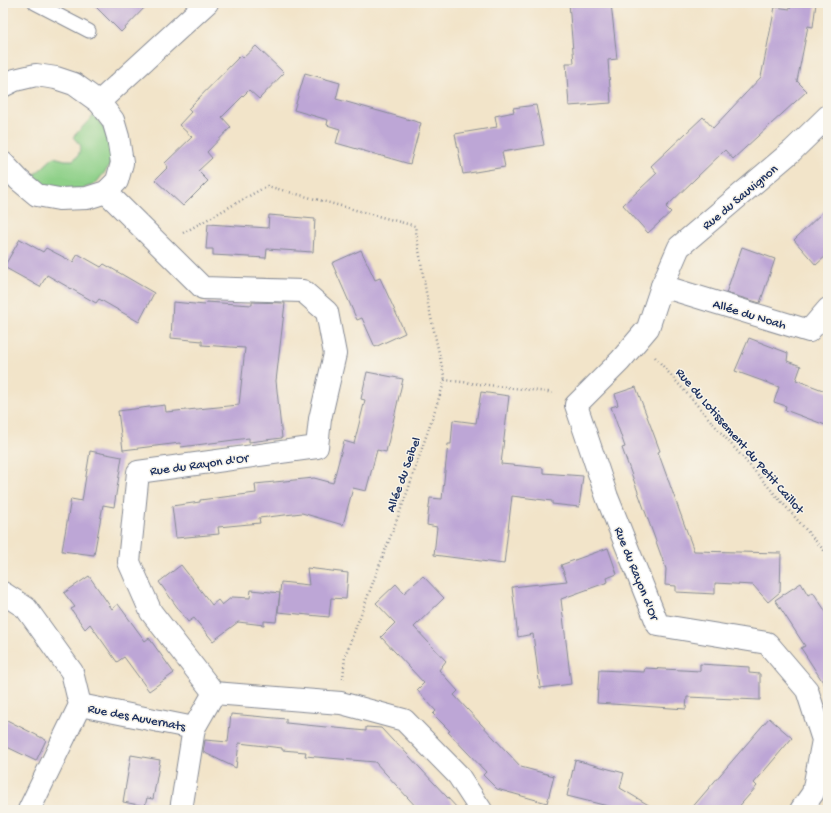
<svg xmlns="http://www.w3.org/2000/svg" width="831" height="813" font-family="'Gochi Hand',sans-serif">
<rect width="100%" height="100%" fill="#f7f3e8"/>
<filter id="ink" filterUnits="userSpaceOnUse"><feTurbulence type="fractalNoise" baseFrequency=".025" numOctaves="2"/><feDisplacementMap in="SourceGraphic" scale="8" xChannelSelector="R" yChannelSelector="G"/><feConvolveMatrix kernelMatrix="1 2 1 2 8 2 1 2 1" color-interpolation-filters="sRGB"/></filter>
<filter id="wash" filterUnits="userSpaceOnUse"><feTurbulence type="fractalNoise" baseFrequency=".012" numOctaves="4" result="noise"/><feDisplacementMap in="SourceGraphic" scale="16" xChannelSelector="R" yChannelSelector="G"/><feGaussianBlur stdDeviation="0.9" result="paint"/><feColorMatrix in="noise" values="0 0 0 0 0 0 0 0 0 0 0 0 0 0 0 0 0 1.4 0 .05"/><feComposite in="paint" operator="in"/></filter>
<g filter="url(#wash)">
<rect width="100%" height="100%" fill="#f2e4c9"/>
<path fill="#8ed088" stroke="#548073" d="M94,115L104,128L113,149L109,167L96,183L83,189H45L31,178L54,157L65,160H73L78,156L81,146L73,137Z"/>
<g id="blocks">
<g fill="#bda6d6">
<path d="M92,3H149L121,32Z"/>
<path d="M569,3H611L617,59L608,60L611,103L569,106L566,63H574Z"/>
<path d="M792,3H816L813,27L808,26L797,81L807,91L733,159L725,150L666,207L671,212L648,233L623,205L657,173L651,166L703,117L713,128L761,77L775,7L790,9Z"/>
<path d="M256,46L284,73L259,99L249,90L222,117L231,127L207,152L212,158L198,171L208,181L183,206L155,180L168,167L165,163L192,137L179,125L191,112L188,109L241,55L243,58Z"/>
<path d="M305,73L340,83L336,99L421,123L410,164L336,143L340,129L327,125L328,120L294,110Z"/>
<path d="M536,105L544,145L502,152L505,167L463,174L455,134L497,127L495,116L514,112L513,108Z"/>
<path d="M828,207V254L816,265L794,240Z"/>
<path d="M269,215L315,219L313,252L267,249L266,258L213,255V249H206L208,224L268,228Z"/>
<path d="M20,239L43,252L46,248L73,262L78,254L101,267L104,264L154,293L139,322L99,299L96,303L47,275L40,287L4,267Z"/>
<path d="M742,247L775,259L760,303L726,293Z"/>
<path d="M361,250L375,280L380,278L405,333L375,347L362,318L357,320L332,263Z"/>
<path d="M173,302L205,305L206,302L252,305V302L285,303L276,381L282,438L249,442V438L181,447L180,443L123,450L118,411L165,405L166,412L239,405L245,348L202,345V341L171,338Z"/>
<path d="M749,338L788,353L787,361L801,366L796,380L828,392V426L785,410L786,406L774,402L779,387L735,371Z"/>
<path d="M367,372L403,379L386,452L377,450L366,491L353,488L343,525L302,513L259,518L260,523L218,527L219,534L176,538L172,506L200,502V500L256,493L255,484L314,478L333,483L344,441L354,444L365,400L361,399Z"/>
<path d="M636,387L660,451L658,452L694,551L781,553L780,592L768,602L753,585L715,583V594L676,592V586L665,585L666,569L622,448L625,447L611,407L618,405L615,394Z"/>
<path d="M481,392L509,396L501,464L543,468V473L583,476L579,507L552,504V501L512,496L504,564L434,555L437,527L427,525L430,498L442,499L448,444H451L453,420L476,423Z"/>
<path d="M90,451L122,457L114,507L103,505L94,555L62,551L71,499L82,501Z"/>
<path d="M608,548L617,574L607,578L608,582L561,599L571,684L540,688L533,634L518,637L512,587L567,581L561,565Z"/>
<path d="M181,565L212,605L218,600L222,605L232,597L250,598L251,590L280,593L276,622L264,621V625L238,622L213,641L194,618L188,622L159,582Z"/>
<path d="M307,568L348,573L346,599L331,598L329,617L278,612L281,582L309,585Z"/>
<path d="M89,576L112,609L118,604L145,641L149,638L174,673L149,691L124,657L117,662L90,624L85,629L71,609L75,607L64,593Z"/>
<path d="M423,576L444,598L414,627L446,661L439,670L458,691L454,695L521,767L554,776L547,803L497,789L483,775L486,772L448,732L450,731L433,714L436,711L417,690L424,683L381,637L395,623L376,603L396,584L404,593Z"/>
<path d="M801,583L808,595L813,592L828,615V690L801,648L805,646L775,600Z"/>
<path d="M700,664L749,667V673L760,674V700L687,697L686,709L597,703L599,670L644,672L645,668L700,671Z"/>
<path d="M231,714L286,719V723L366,731V727L381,728L394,742H396L459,810H419L375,762L305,756L306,752L282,750V748L239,743L236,768L203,752L205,740L228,742Z"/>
<path d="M3,718L46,740L36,761L3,745Z"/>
<path d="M769,718L792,738L754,783L757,786L736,810H690Z"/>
<path d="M131,755L160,760L153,799L147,798L145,806L123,802Z"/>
<path d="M575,760L624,773L620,788L657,810H624L567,796Z"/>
</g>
</g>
</g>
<g filter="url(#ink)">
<use href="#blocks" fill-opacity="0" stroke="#868a94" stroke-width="1"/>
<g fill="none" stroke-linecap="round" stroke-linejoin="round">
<g stroke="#868a94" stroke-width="15">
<path id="service" d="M35,3L89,31"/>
</g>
<g stroke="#868a94" stroke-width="24">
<g id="minor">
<path d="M3,86L15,80L36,75L56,78L74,84L99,102L113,120L118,137L122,163L117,181L106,192L87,198L59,199L37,195L19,180L3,163"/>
<path d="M99,102L207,3"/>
<path d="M106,192L203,288L303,291L327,312L335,354L320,419L317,447L138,472L129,562L151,612L214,693L341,703L404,720L458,775L481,810"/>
<path d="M662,286L809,331L828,309"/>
<path d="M3,593L26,608L72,672L80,705L29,810"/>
<path d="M80,705L194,728"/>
<path d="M181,810L194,728L214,693"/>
<path d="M801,810L813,793L823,740L807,690L767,643L658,625L607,497L576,405L620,361L648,328L662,286L679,247L792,151L828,116"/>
</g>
</g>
<g stroke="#868a94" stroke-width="2.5" stroke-dasharray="1 3" stroke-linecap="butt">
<path d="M183,233L267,186L415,226L428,304L445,380"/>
<path d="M655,357L828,555"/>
<path d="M343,679L345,656L407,493L445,380L548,392L555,395"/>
</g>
<use href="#service" stroke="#fff" stroke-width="13"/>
<use href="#minor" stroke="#fff" stroke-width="22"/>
</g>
</g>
<g text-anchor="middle" stroke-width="3" stroke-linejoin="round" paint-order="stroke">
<g font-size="13" fill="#1b2f5e" stroke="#f7f3e8">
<text transform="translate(739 196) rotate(-40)" y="5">Rue du Sauvignon</text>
<text transform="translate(750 313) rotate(17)" y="5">Allée du Noah</text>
<text transform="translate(741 440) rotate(49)" y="5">Rue du Lotissement du Petit Caillot</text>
<text transform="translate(199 463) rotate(-8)" y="5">Rue du Rayon d'Or</text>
<text transform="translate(402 474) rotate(-70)" y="5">Allée du Seibel</text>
<text transform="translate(638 573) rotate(68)" y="5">Rue du Rayon d'Or</text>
<text transform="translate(137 716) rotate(11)" y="5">Rue des Auvernats</text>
</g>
</g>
<rect width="831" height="813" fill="none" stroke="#f7f3e8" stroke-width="16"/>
</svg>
